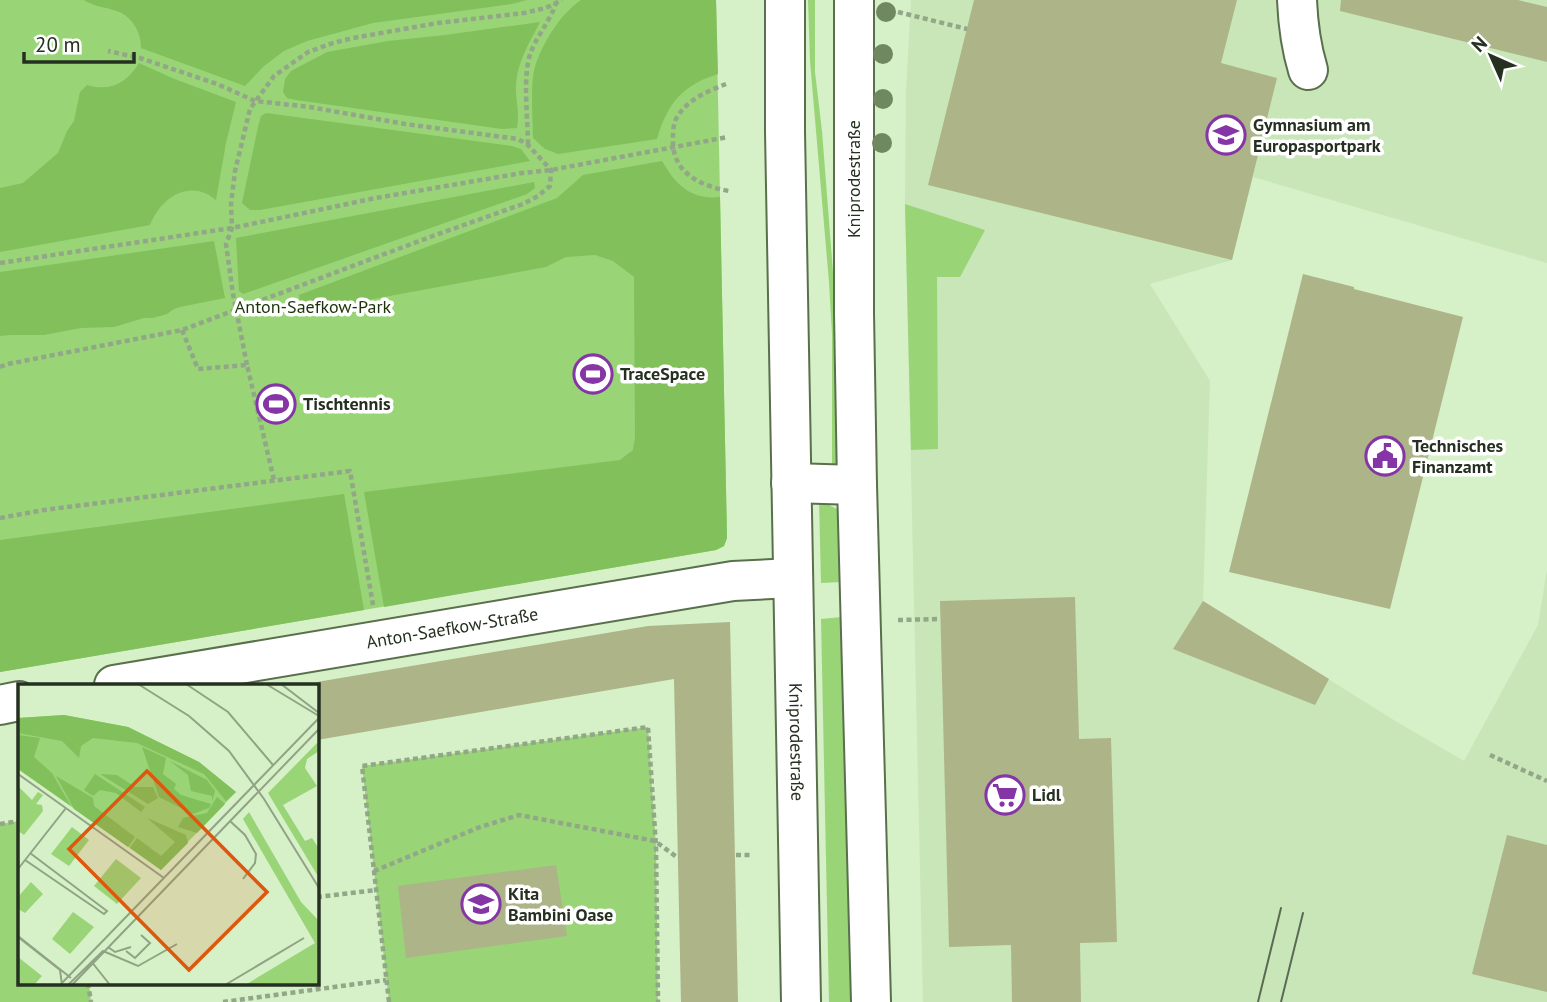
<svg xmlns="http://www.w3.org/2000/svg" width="1547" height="1002" font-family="'PT Sans',sans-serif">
<rect width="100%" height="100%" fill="#d6f0c8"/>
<path fill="#c8e6b8" d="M911,0H1547V263L1253,177L1232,260L1150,284L1210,381L1203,601L1397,722L1464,761L1538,625L1547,570V1002H923L905,204L906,93Z"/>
<g fill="#99d477">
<path d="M0,0H716L727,538L724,546L716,550L0,672Z"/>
<path d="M808,0H815V72L822,131L835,298L840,464H832V334L829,282L810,61Z"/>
<path d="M905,204L985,230L960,277H937L938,449L911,450Z"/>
<path d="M819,500L839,510L842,582L821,583Z"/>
<path d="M842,617L852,1002H829L821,619Z"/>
<path d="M648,727L656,846L658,1002H389L362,766Z"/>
<path d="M19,821V983H89L91,1002H0V824Z"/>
</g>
<g fill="#81c05a">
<path d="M84,0H527L512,4L373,23L307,41L284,51L264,66L245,86L141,48C141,33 133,17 117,11C105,7 94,7 84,0Z"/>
<path d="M581,0H716L718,74C682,85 667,104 657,139L558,154L545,149L533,138C533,121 530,82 535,67C542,44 560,14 581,0Z"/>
<path d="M540,22C530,42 518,60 516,84C515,99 520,112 517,128L502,129L296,100L287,98L283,92L285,79L291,71L327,52L388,41L445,35Z"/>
<path d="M139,63L172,78L236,102L226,143L216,200C190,178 161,197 150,225L0,252V188L23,183L58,153L67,131L74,121L80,92L87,85C110,92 127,83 139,63Z"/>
<path d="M266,113L512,146L521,149L530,161L260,210H250L242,203L258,127L261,116Z"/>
<path d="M662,161C676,185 691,200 720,197L727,538L724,546L716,550L384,607L364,492L620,460L633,450L635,437L634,277L613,261L595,255L566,257L546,267L357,302L307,315L300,305L299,295L557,198L583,175Z"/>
<path d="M534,182L535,188L527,194L243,294L239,291L236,238Z"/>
<path d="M214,241L225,298L180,307L174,309L167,314L153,318H144L114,327L81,328L44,335H11L0,336V272Z"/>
<path d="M344,494L364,610L0,672V540Z"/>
</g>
<g fill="#adb488">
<path d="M974,0H1237L1221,63L1277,78L1232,260L928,185Z"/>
<path d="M1341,0H1518L1547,7V62L1340,11Z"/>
<path d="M1303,274L1354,287V289L1463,317L1390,609L1229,572Z"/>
<path d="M1075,597L1079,739L1111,738L1117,942L1080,943L1081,1002H1012L1011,945L949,947L940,601Z"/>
<path d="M1203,601L1329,679L1315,705L1173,649Z"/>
<path d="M730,622L738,1002H681L674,679L317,740V682L648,626Z"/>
<path d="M1507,835L1547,845V992L1472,974Z"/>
<path d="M556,865L567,936L406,958L398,886Z"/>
</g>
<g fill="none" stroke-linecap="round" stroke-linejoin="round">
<g stroke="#5a704d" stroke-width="42">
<g id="minor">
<path id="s1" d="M785,0V132L801,1002"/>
<path d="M854,0V313L857,485L871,1002"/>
<path d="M1297,0C1298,24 1301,47 1308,70"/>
<path d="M791,483L857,485"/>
<path id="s2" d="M114,685L733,581L793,578"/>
<path d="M0,705L19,701"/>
</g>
</g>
<g stroke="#92a688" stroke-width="4.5" stroke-dasharray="5 3.5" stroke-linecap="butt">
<path d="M898,12L967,29"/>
<path d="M726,84C708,91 686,100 676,119C673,125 673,133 673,140C672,173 701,186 729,191"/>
<path d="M528,144C528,119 522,74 531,52C538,34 550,21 556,3"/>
<path d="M0,263L232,228L376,198L522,173L551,170L728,137"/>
<path d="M182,330L198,369L247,365L274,480"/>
<path d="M247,365L233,294L226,244L232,228L231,204L235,171L250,109L274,76L308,52L333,43L353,38L438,23L524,13L546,8L562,0"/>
<path d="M0,367L8,364L182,330L430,237L523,204L538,196L550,186L551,170L528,145L518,139L405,124L310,107L255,101L217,84L140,58L108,51"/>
<path d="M0,518L44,510L350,471L373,605"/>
<path d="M898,620L940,619"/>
<path d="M1490,755L1547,781"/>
<path d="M0,824L19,821"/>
<path d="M736,855H751"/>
<path d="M374,871L480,827L519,815L655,841L678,858"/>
<path d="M317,897L376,890"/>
<path d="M88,983L91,1002"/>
<path d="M223,1002L386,980"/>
<path d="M389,1002L362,766L648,727L656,846L658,1002"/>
</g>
<use href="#minor" stroke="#fff" stroke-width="38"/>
<g stroke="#5c6a54" stroke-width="2">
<path d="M1258,1002L1281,908"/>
<path d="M1281,1002L1303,913"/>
</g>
</g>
<g fill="#6f885f">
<circle cx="886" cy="12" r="10"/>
<circle cx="883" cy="54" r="10"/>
<circle cx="883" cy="99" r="10"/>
<circle cx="882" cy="143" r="10"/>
</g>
<defs>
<g id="school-ring" transform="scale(2.0125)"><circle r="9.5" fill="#fff" stroke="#8535a5" stroke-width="1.5"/><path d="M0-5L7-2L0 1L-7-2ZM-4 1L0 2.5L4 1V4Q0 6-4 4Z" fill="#8535a5"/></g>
<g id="stadium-ring" transform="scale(2.0125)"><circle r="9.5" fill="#fff" stroke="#8535a5" stroke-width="1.5"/><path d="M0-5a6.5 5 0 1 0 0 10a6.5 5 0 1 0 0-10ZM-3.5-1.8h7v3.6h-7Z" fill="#8535a5"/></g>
<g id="civic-ring" transform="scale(2.0125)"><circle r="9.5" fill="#fff" stroke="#8535a5" stroke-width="1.5"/><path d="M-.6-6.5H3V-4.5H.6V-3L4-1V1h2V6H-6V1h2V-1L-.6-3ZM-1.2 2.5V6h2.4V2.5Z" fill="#8535a5"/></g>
<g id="supermarket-ring" transform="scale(2.0125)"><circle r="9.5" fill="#fff" stroke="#8535a5" stroke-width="1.5"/><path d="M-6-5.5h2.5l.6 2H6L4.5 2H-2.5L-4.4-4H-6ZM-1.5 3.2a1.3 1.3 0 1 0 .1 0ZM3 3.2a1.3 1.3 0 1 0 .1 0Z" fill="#8535a5"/></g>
</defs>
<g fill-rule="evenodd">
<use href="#school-ring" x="1226" y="135"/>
<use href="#stadium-ring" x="593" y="374"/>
<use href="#stadium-ring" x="276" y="404"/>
<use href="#civic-ring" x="1385" y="456"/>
<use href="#supermarket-ring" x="1005" y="795"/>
<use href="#school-ring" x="481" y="904"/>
</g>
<g text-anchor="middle" stroke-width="7" stroke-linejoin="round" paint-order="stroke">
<g font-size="18" font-weight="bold" fill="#263021" stroke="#fff" text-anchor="start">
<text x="1253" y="131">Gymnasium am<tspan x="1253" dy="21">Europasportpark</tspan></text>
<text x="620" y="380">TraceSpace</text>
<text x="303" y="410">Tischtennis</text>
<text x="1412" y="452">Technisches<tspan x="1412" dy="21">Finanzamt</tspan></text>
<text x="1032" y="801">Lidl</text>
<text x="508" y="900">Kita<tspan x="508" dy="21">Bambini Oase</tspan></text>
</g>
<g font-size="18" fill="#263021" stroke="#fff">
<text transform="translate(854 179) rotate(-90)" y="6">Kniprodestraße</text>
<text dy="6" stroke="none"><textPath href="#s2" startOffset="343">Anton-Saefkow-Straße</textPath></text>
<text dy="6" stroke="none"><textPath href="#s1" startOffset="742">Kniprodestraße</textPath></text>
</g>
<g font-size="18" fill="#1b3309" stroke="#fff">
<text x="313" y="313">Anton-Saefkow-Park</text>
</g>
</g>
<g transform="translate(18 684)">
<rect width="301" height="301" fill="#d6f0c8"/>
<path d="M46,31L110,43L181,78L218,108L143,186L0,85V34ZM301,57V67L289,75L287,84L299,102L265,121L287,157L294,154L301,165V194L250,109ZM0,102L14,116L20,108L25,111L18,120L24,121L25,127L6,151L0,147ZM231,128L283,218L301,237V301H227L297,259L225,135ZM54,143L71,156L51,182L33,170ZM98,175L123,194L99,220L76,202ZM13,198L25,210L7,229L0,225V213ZM55,228L76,243L52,270L34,255ZM0,273L24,292L16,301H0Z" fill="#99d477"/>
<path d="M46,31L110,43L181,78L218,108L208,117L186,90L119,59L75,54L63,62L61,74L44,57L0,49V34ZM0,51L22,54L16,73L34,89L53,122L0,85ZM124,63L148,74L145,90L158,100L156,105L163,111L193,120L191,124L175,130L141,113ZM152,77L189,96L197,107L194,118V112L173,107L170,91ZM77,90L127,123L123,128L98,109L82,106L75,112L66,106ZM82,90L99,91L117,103H135L140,114L130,120ZM38,92L75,114L76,122L117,153L110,163L56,125ZM199,113L207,120L179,149L160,143L165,134L189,129ZM129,134L168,151L170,159L143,186L112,164L119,154L143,172L157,158Z" fill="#81c05a"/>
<path fill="none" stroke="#90a385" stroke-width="2" d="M120,0L171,32L211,67L246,115L301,204M168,0L210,28L255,81M248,0L301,32M263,0L301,29M0,90L146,194M212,137L227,151L238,170L237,179L225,195M7,176L86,230L89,227L12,169M0,185L48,124M0,252L53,294M0,253L42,286L44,301M90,263L97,268L113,263M108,267L117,274L132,259L123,251M73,277L92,301M42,301L301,34M50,301L85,267L120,282L159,260M54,301L301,45M207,301L286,254"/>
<path fill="#de570d" fill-opacity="0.15" stroke="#de570d" stroke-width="3.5" d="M129,87L249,208L171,286L51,165Z"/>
<rect width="301" height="301" fill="none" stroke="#263021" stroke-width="3.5"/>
</g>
<g transform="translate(1491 56) rotate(315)" stroke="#ffffff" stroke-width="5" paint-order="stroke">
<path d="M0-5L12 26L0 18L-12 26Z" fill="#263021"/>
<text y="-10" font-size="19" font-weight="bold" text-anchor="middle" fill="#263021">N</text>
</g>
<path d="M24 52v10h110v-10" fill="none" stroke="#263021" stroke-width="3.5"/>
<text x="35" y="52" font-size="21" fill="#263021" stroke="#ffffff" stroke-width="5" paint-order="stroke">20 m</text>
</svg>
